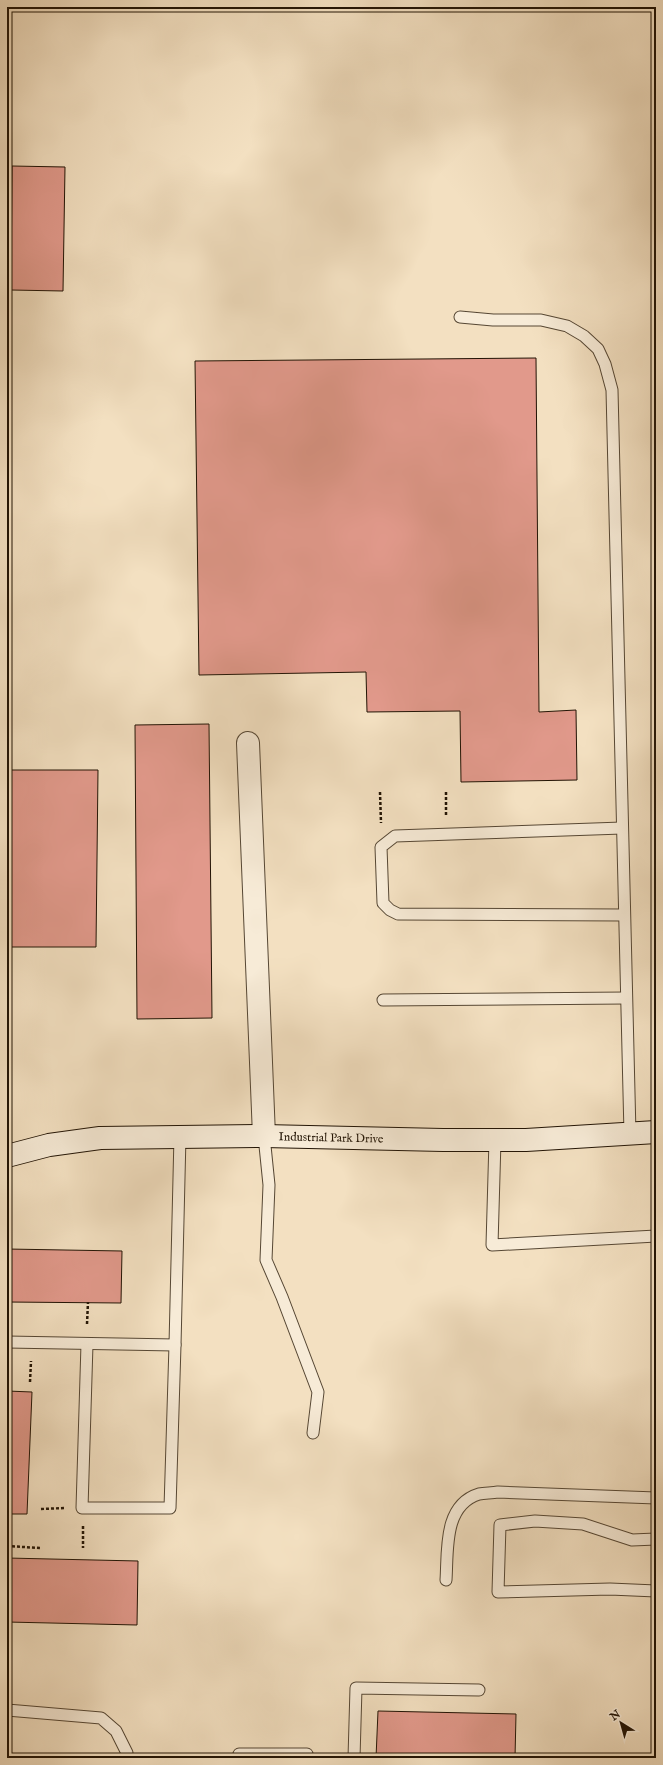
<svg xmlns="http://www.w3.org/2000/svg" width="663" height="1765" font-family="'IM FELL English',serif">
<rect width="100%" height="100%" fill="#f3e0c1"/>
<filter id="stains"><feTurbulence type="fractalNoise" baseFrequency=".005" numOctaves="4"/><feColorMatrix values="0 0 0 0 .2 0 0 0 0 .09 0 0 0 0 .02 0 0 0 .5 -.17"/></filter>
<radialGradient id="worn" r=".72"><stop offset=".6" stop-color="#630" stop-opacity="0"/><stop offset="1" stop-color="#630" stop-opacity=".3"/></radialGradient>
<g fill="#e1998b" stroke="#221405">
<path d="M12,166L65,167L63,291L11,290Z"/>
<path d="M536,358L539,712L576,710L577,780L461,782L460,711L367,712L366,672L199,675L195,361Z"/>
<path d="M209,724L212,1018L137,1019L135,725Z"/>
<path d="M7,770H98L96,947H7Z"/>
<path d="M7,1249L122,1251L121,1303L7,1302Z"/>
<path d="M7,1391L32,1392L27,1514H7Z"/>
<path d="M7,1558L138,1561L137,1625L7,1622Z"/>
<path d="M378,1711L516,1714L515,1758H376Z"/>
</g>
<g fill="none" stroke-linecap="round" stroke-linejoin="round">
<g stroke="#564734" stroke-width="13">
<g id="lane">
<path d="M460,317L493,320H541L567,326L584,336L598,349L605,364L612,390L630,1134"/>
<path d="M622,828L395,836L381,847L383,903L390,910L398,914L624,915"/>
<path d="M383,1000L626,998"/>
<path d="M264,1136L269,1185L266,1260L282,1297L318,1392L313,1433"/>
<path d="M495,1140L492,1245L656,1236"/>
<path d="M7,1342L175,1345L180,1136"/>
<path d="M87,1344L82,1508H170L175,1345"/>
<path d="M656,1539L632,1540L583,1524L535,1521L500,1525L498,1592L610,1589L656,1591"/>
<path d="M446,1580C448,1551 443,1505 479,1494C485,1493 492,1493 498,1492L656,1498"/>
<path d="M7,1710L101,1718L116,1731L127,1753V1758"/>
<path d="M239,1754H307V1758"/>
<path d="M354,1758L356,1688L479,1690"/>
</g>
</g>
<g stroke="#564734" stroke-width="24">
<path id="street" d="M248,743L264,1136"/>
</g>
<g stroke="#221405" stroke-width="24">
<g id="secondary">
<path id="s1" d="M7,1156L49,1145L100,1138L264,1136L443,1140H526L656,1132"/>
</g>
</g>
<g stroke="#221405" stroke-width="2.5" stroke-dasharray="3 2" stroke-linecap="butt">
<path d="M380,792L381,823"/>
<path d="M446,792V815"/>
<path d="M87,1324L88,1302"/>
<path d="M30,1382L31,1361"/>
<path d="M41,1509L65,1508"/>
<path d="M83,1526V1548"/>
<path d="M7,1546L40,1548"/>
</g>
<use href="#lane" stroke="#f7ebd7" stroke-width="11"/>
<use href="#street" stroke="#f7ebd7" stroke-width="22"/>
<use href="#secondary" stroke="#f7ebd7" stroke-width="22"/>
</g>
<g text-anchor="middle" stroke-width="3.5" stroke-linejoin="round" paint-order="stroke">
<g font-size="12" fill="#221405" stroke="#f7ebd7">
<text dy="4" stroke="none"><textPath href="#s1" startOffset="326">Industrial Park Drive</textPath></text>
</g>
</g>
<rect width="663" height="1765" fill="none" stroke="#f3e0c1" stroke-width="24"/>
<rect x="8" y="8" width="647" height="1749" fill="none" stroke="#221405" stroke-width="2"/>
<rect x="12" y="12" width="639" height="1741" fill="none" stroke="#221405"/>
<g transform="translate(621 1723) rotate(323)" stroke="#f7ebd7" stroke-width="3" paint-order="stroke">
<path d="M0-3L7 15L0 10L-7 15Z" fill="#221405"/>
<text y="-6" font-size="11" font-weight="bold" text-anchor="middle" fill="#221405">N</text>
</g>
<rect width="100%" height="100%" filter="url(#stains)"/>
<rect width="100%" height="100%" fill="url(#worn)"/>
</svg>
